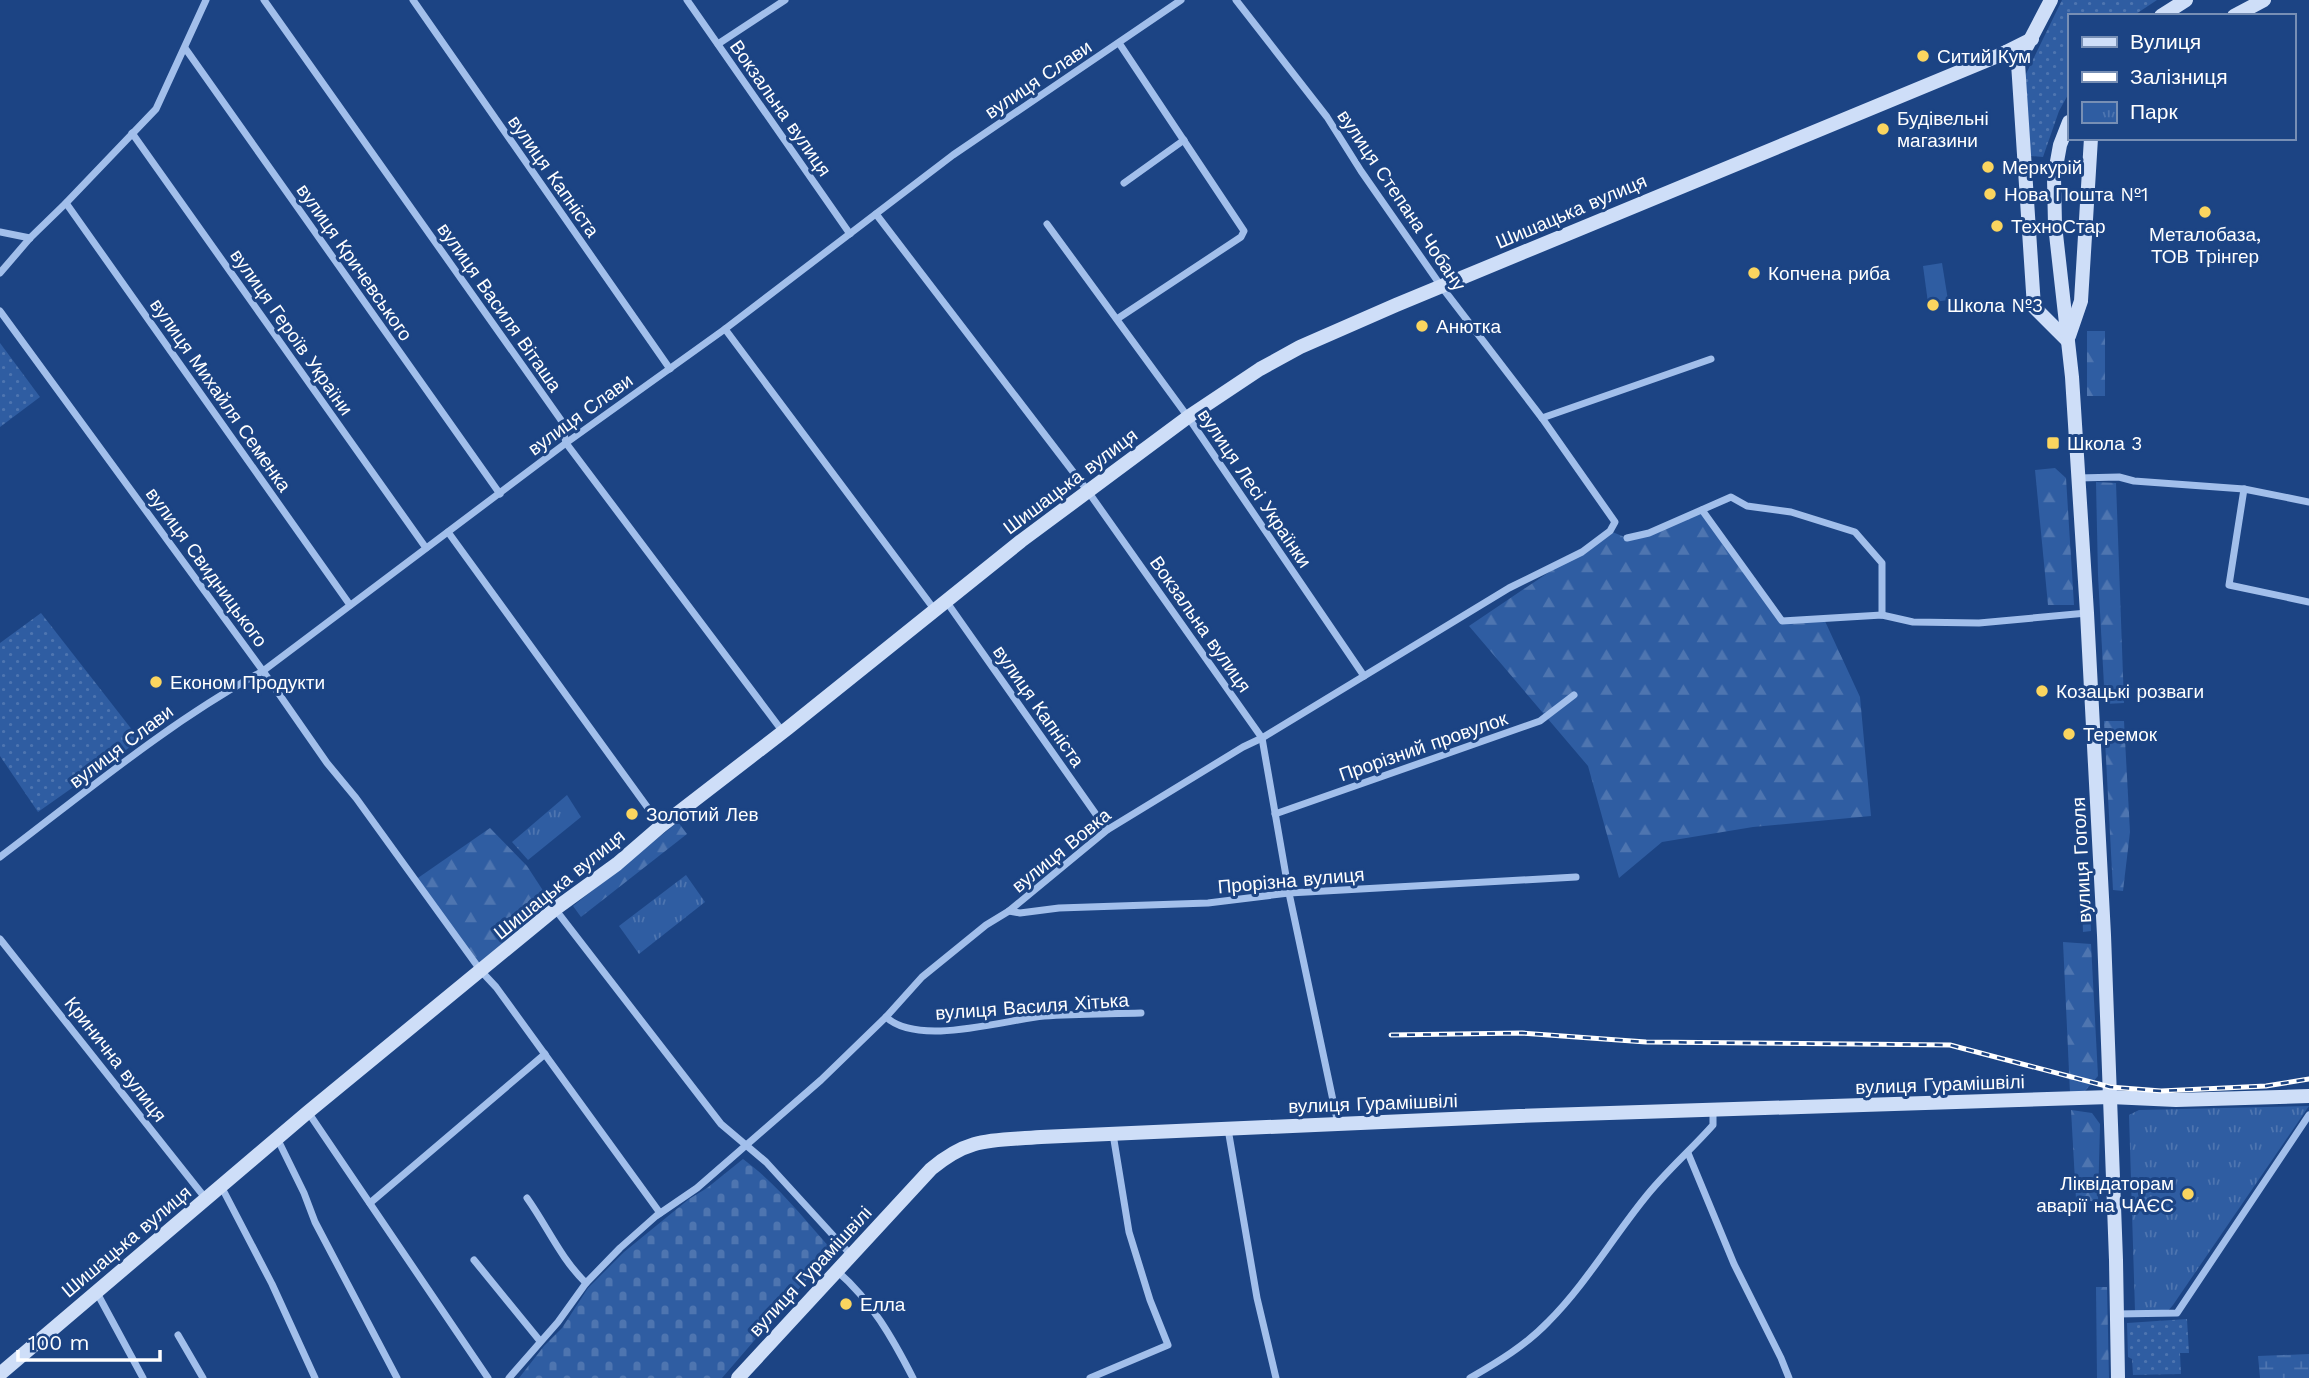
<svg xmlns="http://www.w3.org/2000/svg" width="2309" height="1378" font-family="'Work Sans',sans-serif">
<defs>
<pattern id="grass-dots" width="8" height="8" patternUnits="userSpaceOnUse" patternTransform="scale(1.75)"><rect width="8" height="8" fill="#2f5da2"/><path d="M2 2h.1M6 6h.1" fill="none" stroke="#4e75b0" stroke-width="1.8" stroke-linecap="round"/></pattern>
<pattern id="forest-firs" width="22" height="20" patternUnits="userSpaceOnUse" patternTransform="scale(1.75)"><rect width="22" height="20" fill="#2f5da2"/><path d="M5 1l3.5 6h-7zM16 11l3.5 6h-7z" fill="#4e75b0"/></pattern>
<pattern id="wetland-marsh" width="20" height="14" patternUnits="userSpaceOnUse" patternTransform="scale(1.75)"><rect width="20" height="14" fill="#2f5da2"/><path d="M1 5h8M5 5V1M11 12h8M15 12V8" fill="none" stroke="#4e75b0"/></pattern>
<pattern id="cemetery-stones" width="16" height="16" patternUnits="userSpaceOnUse" patternTransform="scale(1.75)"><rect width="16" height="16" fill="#2f5da2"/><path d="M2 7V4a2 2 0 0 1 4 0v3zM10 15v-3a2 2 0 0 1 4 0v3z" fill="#4e75b0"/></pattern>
<pattern id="park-tufts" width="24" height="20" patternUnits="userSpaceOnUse" patternTransform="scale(1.75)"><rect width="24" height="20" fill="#2f5da2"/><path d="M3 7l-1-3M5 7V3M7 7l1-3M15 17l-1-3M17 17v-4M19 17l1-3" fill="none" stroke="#4e75b0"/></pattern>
</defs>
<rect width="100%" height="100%" fill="#1c4484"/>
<g fill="url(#grass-dots)">
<path d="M2062,0H2157L2133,16H2069V93L2059,111L2043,157L2031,156L2024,78Z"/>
<path d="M0,343L40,397L0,427Z"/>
<path d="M41,613L140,740L38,812L0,756V643Z"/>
<path d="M2187,1319L2189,1353H2180L2181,1374L2133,1375L2132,1359L2128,1357L2127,1323Z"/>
</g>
<g fill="url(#forest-firs)">
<rect x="2087" y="331" width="18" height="65"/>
<path d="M2055,468L2066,478L2074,605H2048L2035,470Z"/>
<path d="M2096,482L2116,483L2124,703L2105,704L2098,575Z"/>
<path d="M1702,510L1782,621L1824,619L1860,697L1871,816L1753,827L1662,842L1619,878L1588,766L1469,626L1610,531L1627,538Z"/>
<path d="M2104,721H2124L2130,832L2123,891L2113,890Z"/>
<path d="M678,822L687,834L581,917L573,906Z"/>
<path d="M490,828L527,866L555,909L481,971L415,880Z"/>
<path d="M2088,868L2091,931L2083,932L2081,869Z"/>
<path d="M2063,942L2091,944L2098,1076L2085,1091L2070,1093Z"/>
<path d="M2071,1110L2092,1113L2100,1124L2098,1202L2076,1199Z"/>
<path d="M2096,1287H2107L2109,1378H2097Z"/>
</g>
<path fill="url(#wetland-marsh)" d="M2309,1354V1378H2260L2258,1356Z"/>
<path fill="url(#cemetery-stones)" d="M743,1159C778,1185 803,1218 832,1250L722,1378H519L544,1346L562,1328L588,1288L624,1252L689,1199L707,1188Z"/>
<g fill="url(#park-tufts)">
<path d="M567,795L581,817L528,860L512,842Z"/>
<path d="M686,875L705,902L639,954L619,926Z"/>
<path d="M2309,1106L2173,1305L2167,1312L2135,1311L2129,1115L2139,1110Z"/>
</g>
<path fill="#2f5da2" d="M1942,263L1948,300L1928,303L1923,266Z"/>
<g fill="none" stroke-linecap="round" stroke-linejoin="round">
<g stroke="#a2bfeb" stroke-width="7">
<path d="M264,0L561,420L566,443L783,732"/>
<path d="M413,0L670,369"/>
<path d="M687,0L850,234"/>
<path d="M718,44L785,0"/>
<path d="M185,48L500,494"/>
<path d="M132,133L426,548"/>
<path d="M1124,183L1184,140"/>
<path d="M66,203L350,605"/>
<path d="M876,214L1087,490L1262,738L1289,893L1338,1124"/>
<path d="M1047,224L1188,417L1364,676"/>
<path d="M0,232L30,238"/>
<path d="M0,273L30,238L66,203L156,109L206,0"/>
<path d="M0,311L263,671L327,763L356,798L481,971L496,987L660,1213"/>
<path d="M1117,319L1241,237L1244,231L1119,43"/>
<path d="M725,329L934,609"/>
<path d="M1542,418L1711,359"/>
<path d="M2078,478L2119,477L2134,481L2244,489L2309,502"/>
<path d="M2244,489L2229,585L2309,602"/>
<path d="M1702,510L1782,621L1882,615L1913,622L1979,623L2087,613"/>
<path d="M448,532L661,826"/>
<path d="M1627,538L1649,533L1731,497L1747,506L1791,512L1855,532L1882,563V615"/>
<path d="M946,601L1107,830"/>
<path d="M1275,814L1540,721L1574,695"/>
<path d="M0,857C86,792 169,722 263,671L566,443L725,329L953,155L1181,0"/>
<path d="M555,909L721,1124L766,1162L851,1255"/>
<path d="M1009,911L1020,913L1059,908L1208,903L1289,893L1576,877"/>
<path d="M0,939L206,1199"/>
<path d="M886,1017C918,1047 1004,1020 1044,1016C1076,1014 1109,1014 1141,1013"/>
<path d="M308,1112L488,1378"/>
<path d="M1228,1129L1257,1298L1276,1378"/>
<path d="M277,1138L304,1193L315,1222L397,1378"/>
<path d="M1688,1153L1734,1264L1781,1358L1789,1378"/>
<path d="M221,1186L272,1284L315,1378"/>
<path d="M527,1198C547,1226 561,1259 586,1283"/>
<path d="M370,1203L545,1054"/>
<path d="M474,1260L540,1341"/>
<path d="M837,1271C871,1300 893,1339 913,1378"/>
<path d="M96,1291L143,1378"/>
<path d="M2117,1314L2177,1313L2309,1115"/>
<path d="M178,1335L203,1378"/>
<path d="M509,1378L558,1322L586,1283L620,1248L656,1216L697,1188L821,1080L886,1017L922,977L986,925L1009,911L1107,830L1243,747L1262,738L1509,588L1582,552L1610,531L1615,522L1542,418L1441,286L1361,171L1327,117L1236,0"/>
<path d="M1090,1378L1168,1345L1150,1300L1129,1232L1113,1134"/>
<path d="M1470,1378C1498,1362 1526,1345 1548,1322C1585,1285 1611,1240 1644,1199C1664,1173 1691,1150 1713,1125V1110"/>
</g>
<g stroke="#cedef8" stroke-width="14">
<path d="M2161,16L2186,0"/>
<path d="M2234,16L2264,0"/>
<path d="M2027,46L2051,0"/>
<path d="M2006,52L2018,63L2034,307L2067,340"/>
<path d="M2069,122L2060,145L2054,178L2055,225L2072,377L2087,613L2104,935L2116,1260L2118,1378"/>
<path d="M2069,336L2081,301L2091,138"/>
<path d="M0,1374L308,1112L555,909L617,864L661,826L788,728L1021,541L1188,417L1260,369L1300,347L1396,305L2000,55L2032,39"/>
<path d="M738,1378L931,1169C970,1136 992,1141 1041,1137L1519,1116L2110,1097L2176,1100L2309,1096"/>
</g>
<g stroke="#fff" stroke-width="5">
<path id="rail" d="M1391,1035L1522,1033L1646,1042L1950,1045L2110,1087L2161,1091L2266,1086L2309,1079"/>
</g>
<use href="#rail" stroke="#1c4484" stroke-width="2.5" stroke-dasharray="8" stroke-linecap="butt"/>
</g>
<g fill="#fbd55f" stroke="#1c4484" stroke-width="2.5">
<circle cx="1923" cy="56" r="7"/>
<circle cx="1883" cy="129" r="7"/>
<circle cx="1988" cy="167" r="7"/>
<circle cx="1990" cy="194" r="7"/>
<circle cx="2205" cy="212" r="7"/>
<circle cx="1997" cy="226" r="7"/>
<circle cx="1754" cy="273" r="7"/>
<circle cx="1933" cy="305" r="7"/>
<circle cx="1422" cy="326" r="7"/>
<rect x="2046" y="436" width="14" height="14" rx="3.5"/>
<circle cx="156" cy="682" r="7"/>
<circle cx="2042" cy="691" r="7"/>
<circle cx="2069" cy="734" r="7"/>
<circle cx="632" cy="814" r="7"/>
<circle cx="2188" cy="1194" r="7"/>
<circle cx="846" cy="1304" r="7"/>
</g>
<g text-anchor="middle" stroke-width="6" stroke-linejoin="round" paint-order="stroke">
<g font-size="19" fill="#fff" stroke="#1c4484" text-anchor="start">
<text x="1937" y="63">Ситий Кум</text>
<text x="1897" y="125">Будівельні<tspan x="1897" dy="22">магазини</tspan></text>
<text x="2002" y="174">Меркурій</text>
<text x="2004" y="201">Нова Пошта №1</text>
<text x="2011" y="233">ТехноСтар</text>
<text x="2205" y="241" text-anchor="middle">Металобаза,<tspan x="2205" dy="22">ТОВ Трінгер</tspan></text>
<text x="1768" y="280">Копчена риба</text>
<text x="1947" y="312">Школа №3</text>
<text x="1436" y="333">Анютка</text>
<text x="2067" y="450">Школа 3</text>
<text x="170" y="689">Економ Продукти</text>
<text x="2056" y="698">Козацькі розваги</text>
<text x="2083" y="741">Теремок</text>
<text x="646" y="821">Золотий Лев</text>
<text x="2174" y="1190" text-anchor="end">Ліквідаторам<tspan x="2174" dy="22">аварії на ЧАЄС</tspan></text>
<text x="860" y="1311">Елла</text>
</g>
<g font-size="19" fill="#fff" stroke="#1c4484">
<text transform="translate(1038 79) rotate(-34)" y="7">вулиця Слави</text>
<text transform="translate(781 108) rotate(55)" y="7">Вокзальна вулиця</text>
<text transform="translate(554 176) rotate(55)" y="7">вулиця Капніста</text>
<text transform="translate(1402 200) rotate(56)" y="7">вулиця Степана Чобану</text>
<text transform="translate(1571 211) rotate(-23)" y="7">Шишацька вулиця</text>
<text transform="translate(355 262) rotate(55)" y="7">вулиця Кричевського</text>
<text transform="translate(500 307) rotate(55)" y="7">вулиця Василя Віташа</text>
<text transform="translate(292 332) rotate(55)" y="7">вулиця Героїв України</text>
<text transform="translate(221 395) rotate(55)" y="7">вулиця Михайля Семенка</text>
<text transform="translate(580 414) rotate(-36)" y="7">вулиця Слави</text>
<text transform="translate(1070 481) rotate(-37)" y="7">Шишацька вулиця</text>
<text transform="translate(1255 488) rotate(56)" y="7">вулиця Лесі Українки</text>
<text transform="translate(207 567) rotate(54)" y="7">вулиця Свидницького</text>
<text transform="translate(1201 624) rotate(55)" y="7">Вокзальна вулиця</text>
<text transform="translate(1039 706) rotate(55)" y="7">вулиця Капніста</text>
<text transform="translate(121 746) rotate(-37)" y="7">вулиця Слави</text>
<text transform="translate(1423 746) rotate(-19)" y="7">Прорізний провулок</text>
<text transform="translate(1061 850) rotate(-39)" y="7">вулиця Вовка</text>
<text transform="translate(2081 860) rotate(-93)" y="7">вулиця Гоголя</text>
<text transform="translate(1291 880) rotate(-5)" y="7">Прорізна вулиця</text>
<text transform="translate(559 884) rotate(-39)" y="7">Шишацька вулиця</text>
<text transform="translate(1032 1006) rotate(-4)" y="7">вулиця Василя Хітька</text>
<text transform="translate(116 1059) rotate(52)" y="7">Кринична вулиця</text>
<text transform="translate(1940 1084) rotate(-2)" y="7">вулиця Гурамішвілі</text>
<text transform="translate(1373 1103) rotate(-2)" y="7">вулиця Гурамішвілі</text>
<text transform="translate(126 1241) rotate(-40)" y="7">Шишацька вулиця</text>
<text transform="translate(810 1271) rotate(-47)" y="7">вулиця Гурамішвілі</text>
</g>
</g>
<rect x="2068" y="14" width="228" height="126" fill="#1c4484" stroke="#778fb5" stroke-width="2"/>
<rect x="2082" y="37" width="35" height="10" fill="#cedef8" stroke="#778fb5" stroke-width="2"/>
<text x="2130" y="49" font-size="21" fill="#ffffff">Вулиця</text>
<rect x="2082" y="72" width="35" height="10" fill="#ffffff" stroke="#778fb5" stroke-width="2"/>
<text x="2130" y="84" font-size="21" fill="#ffffff">Залізниця</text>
<rect x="2082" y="102" width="35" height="21" fill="url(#park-tufts)" stroke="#778fb5" stroke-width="2"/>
<text x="2130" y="119" font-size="21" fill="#ffffff">Парк</text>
<path d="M18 1350v10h142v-10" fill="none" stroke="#ffffff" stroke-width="3.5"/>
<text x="28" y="1350" font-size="21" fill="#ffffff" stroke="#1c4484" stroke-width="5" paint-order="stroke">100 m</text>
</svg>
